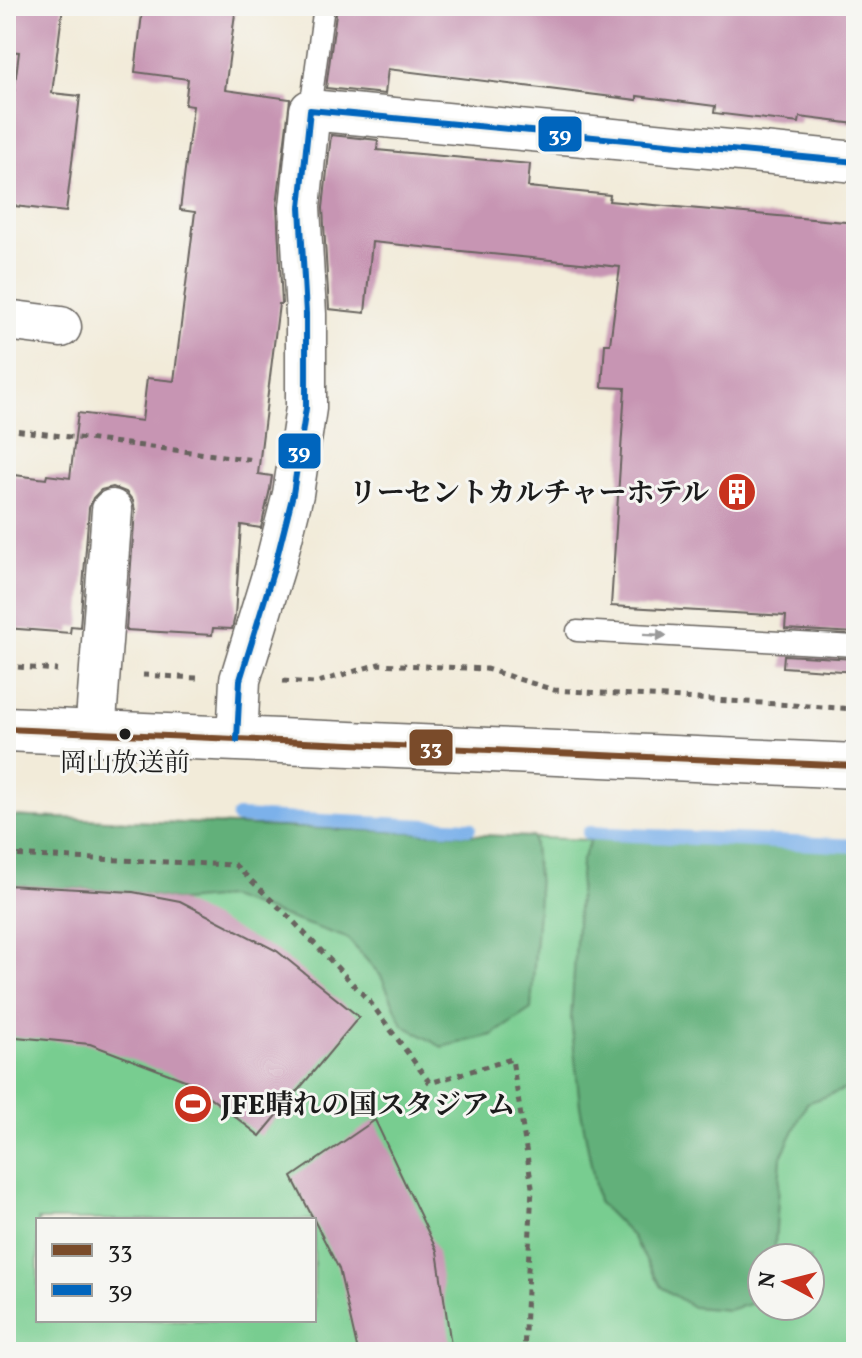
<svg xmlns="http://www.w3.org/2000/svg" width="862" height="1358" font-family="Vollkorn,'Noto Serif JP',serif">
<rect width="100%" height="100%" fill="#f6f6f2"/>
<filter id="ink" filterUnits="userSpaceOnUse"><feTurbulence type="fractalNoise" baseFrequency=".0125" numOctaves="2"/><feDisplacementMap in="SourceGraphic" scale="16" xChannelSelector="R" yChannelSelector="G"/><feConvolveMatrix kernelMatrix="1 2 1 2 8 2 1 2 1" color-interpolation-filters="sRGB"/></filter>
<filter id="wash" filterUnits="userSpaceOnUse"><feTurbulence type="fractalNoise" baseFrequency=".006" numOctaves="4" result="noise"/><feDisplacementMap in="SourceGraphic" scale="32" xChannelSelector="R" yChannelSelector="G"/><feGaussianBlur stdDeviation="1.8" result="paint"/><feColorMatrix in="noise" values="0 0 0 0 0 0 0 0 0 0 0 0 0 0 0 0 0 1.4 0 .05"/><feComposite in="paint" operator="in"/></filter>
<g filter="url(#wash)">
<rect width="100%" height="100%" fill="#f2ebd9"/>
<path fill="#78cd90" stroke="#4a7456" stroke-width="2" fill-rule="evenodd" d="M6,816L856,851V1352H6ZM38,1220H314V1320H38ZM762,1258H810V1306H762Z"/>
<g fill="#62b07a" stroke="#3f664b" stroke-width="2">
<path d="M6,816L533,837L539,895L531,1009L492,1035L442,1047L403,1025L381,976L347,938L228,897L180,901L133,892L6,885Z"/>
<path d="M591,839L856,851V1080L849,1088L807,1103L781,1157L774,1258H762V1294L753,1303L728,1310L693,1307L661,1287L632,1236L598,1202L580,1106L571,1019L581,862Z"/>
</g>
<g fill="none" stroke-linecap="round" stroke-linejoin="round">
<g stroke="#7bb1ea" stroke-width="14">
<path d="M238,817L469,828"/>
<path d="M589,833L856,846"/>
</g>
</g>
<g id="blocks">
<g fill="#c795b3">
<path d="M6,6H63L52,93L80,96L66,212L6,205V156L19,52L6,51Z"/>
<path d="M143,6H236L225,90L290,99L277,205L282,304H279L258,474L272,476L270,489L261,528L241,525L235,616L232,629L213,628L212,635L126,630L135,511L133,501L126,492L113,487L101,490L93,498L89,508L80,627L71,626L70,633L6,628V474L46,479L47,475L70,478L78,413L142,421L147,378L174,381L195,212L180,210L193,106L185,105L188,79L135,72Z"/>
<path d="M337,6H856V124L800,117L799,123L714,113L715,106L637,96V100L388,69L385,94L326,88Z"/>
<path d="M331,135L378,140L377,150L530,164L528,187L610,195L609,201L856,223V633L785,629L786,616L611,606L625,388L602,387L605,344H610L620,267L372,242L365,313L329,309L323,208Z"/>
<path d="M784,655L856,659V672L783,667Z"/>
<path d="M6,885L133,892L180,901L277,951L359,1017L260,1136L190,1082L90,1044L6,1036Z"/>
<path d="M375,1120L437,1251L452,1352H358L339,1269L292,1177Z"/>
</g>
</g>
</g>
<g filter="url(#ink)">
<use href="#blocks" fill-opacity="0" stroke="#67645e" stroke-width="2"/>
<g fill="none" stroke-linecap="round" stroke-linejoin="round">
<g stroke="#67645e" stroke-width="23">
<g id="lane">
<path d="M310,110L324,6"/>
<path d="M577,631L856,646"/>
</g>
</g>
<g stroke="#67645e" stroke-width="43">
<g id="street">
<path d="M6,320L61,327"/>
<path d="M95,734L112,510"/>
<path d="M237,740L240,680L274,569L293,494L306,408V314L300,207L310,110L856,162"/>
</g>
</g>
<g stroke="#67645e" stroke-width="47">
<path id="highway" d="M6,729L856,766"/>
</g>
<g stroke="#67645e" stroke-width="5" stroke-dasharray="6 6" stroke-linecap="butt">
<path d="M6,429L255,460"/>
<path d="M6,666L57,670"/>
<path d="M143,675L197,678"/>
<path d="M283,681L315,683L379,664L486,669L554,690L856,709"/>
<path d="M6,855L235,865L292,920L370,1002L430,1083L512,1059L532,1187L524,1352"/>
</g>
<use href="#lane" stroke="#fff" stroke-width="20"/>
<use href="#street" stroke="#fff" stroke-width="40"/>
<use href="#highway" stroke="#fff" stroke-width="44"/>
<g stroke="#f6f6f2" stroke-width="12">
<path id="bus-1" d="M6,729L856,766"/>
</g>
<g stroke="#f6f6f2" stroke-width="12">
<path id="bus-2" d="M237,740L240,680L274,569L293,494L306,408V314L300,207L310,110L856,162"/>
</g>
<use href="#bus-1" stroke="#7a4b2a" stroke-width="6"/>
<use href="#bus-2" stroke="#0065bd" stroke-width="6"/>
</g>
<defs><path id="oneway-solid" d="M-6-.8H1V-3.2L6.5 0L1 3.2V.8H-6Z" transform="scale(2)"/></defs>
<use fill="#999" href="#oneway-solid" transform="translate(655 635) rotate(3)"/>
</g>
<defs>
<g id="building-disc" transform="scale(2)"><circle r="9.5" fill="#c8321e" stroke="#f6f6f2"/><path d="M-4-6H4V6H1V3H-1V6H-4ZM-2.5-4.3h1.7v1.8h-1.7ZM.8-4.3h1.7v1.8H.8ZM-2.5-1h1.7V.8h-1.7ZM.8-1h1.7V.8H.8Z" fill="#fff"/></g>
<g id="stadium-disc" transform="scale(2)"><circle r="9.5" fill="#c8321e" stroke="#f6f6f2"/><path d="M0-5a6.5 5 0 1 0 0 10a6.5 5 0 1 0 0-10ZM-3.5-1.8h7v3.6h-7Z" fill="#fff"/></g>
</defs>
<g fill-rule="evenodd">
<use href="#building-disc" x="737" y="492"/>
<use href="#stadium-disc" x="193" y="1104"/>
</g>
<circle fill="#1c1c1c" stroke="#f6f6f2" stroke-width="3" cx="125" cy="734" r="7"/>
<g text-anchor="middle" stroke-width="6" stroke-linejoin="round" paint-order="stroke">
<g font-size="26" fill="#1c1c1c" stroke="#f6f6f2">
<text x="125" y="771">岡山放送前</text>
</g>
<g font-size="28" font-weight="bold" fill="#1c1c1c" stroke="#f6f6f2" text-anchor="end">
<text x="709" y="502">リーセントカルチャーホテル</text>
<text x="221" y="1114" text-anchor="start">JFE晴れの国スタジアム</text>
</g>
</g>
<g stroke="#f6f6f2" stroke-width="3">
<rect x="537" y="115" width="46" height="38" rx="8" fill="#0065bd"/>
<rect x="277" y="432" width="45" height="38" rx="8" fill="#0065bd"/>
<rect x="408" y="728" width="46" height="39" rx="8" fill="#7a4b2a"/>
</g>
<g font-size="22" text-anchor="middle" font-weight="bold" fill="#fff">
<text x="560" y="142">39</text>
<text x="299" y="459">39</text>
<text x="431" y="755">33</text>
</g>
<rect width="862" height="1358" fill="none" stroke="#f6f6f2" stroke-width="32"/>
<rect x="36" y="1218" width="280" height="104" fill="#f6f6f2" stroke="#9f9f9c" stroke-width="2"/>
<rect x="52" y="1244" width="40" height="12" fill="#7a4b2a" stroke="#9f9f9c" stroke-width="2"/>
<text x="108" y="1258" font-size="24" fill="#1c1c1c">33</text>
<rect x="52" y="1284" width="40" height="12" fill="#0065bd" stroke="#9f9f9c" stroke-width="2"/>
<text x="108" y="1298" font-size="24" fill="#1c1c1c">39</text>
<g transform="translate(786 1282) rotate(277)"><circle r="38" fill="#f6f6f2" stroke="#9f9f9c" stroke-width="2"/>
<path d="M0-6L14 30L0 20L-14 30Z" fill="#c8321e"/>
<text y="-12" font-size="22" font-weight="bold" text-anchor="middle" fill="#1c1c1c">N</text>
</g>
</svg>
